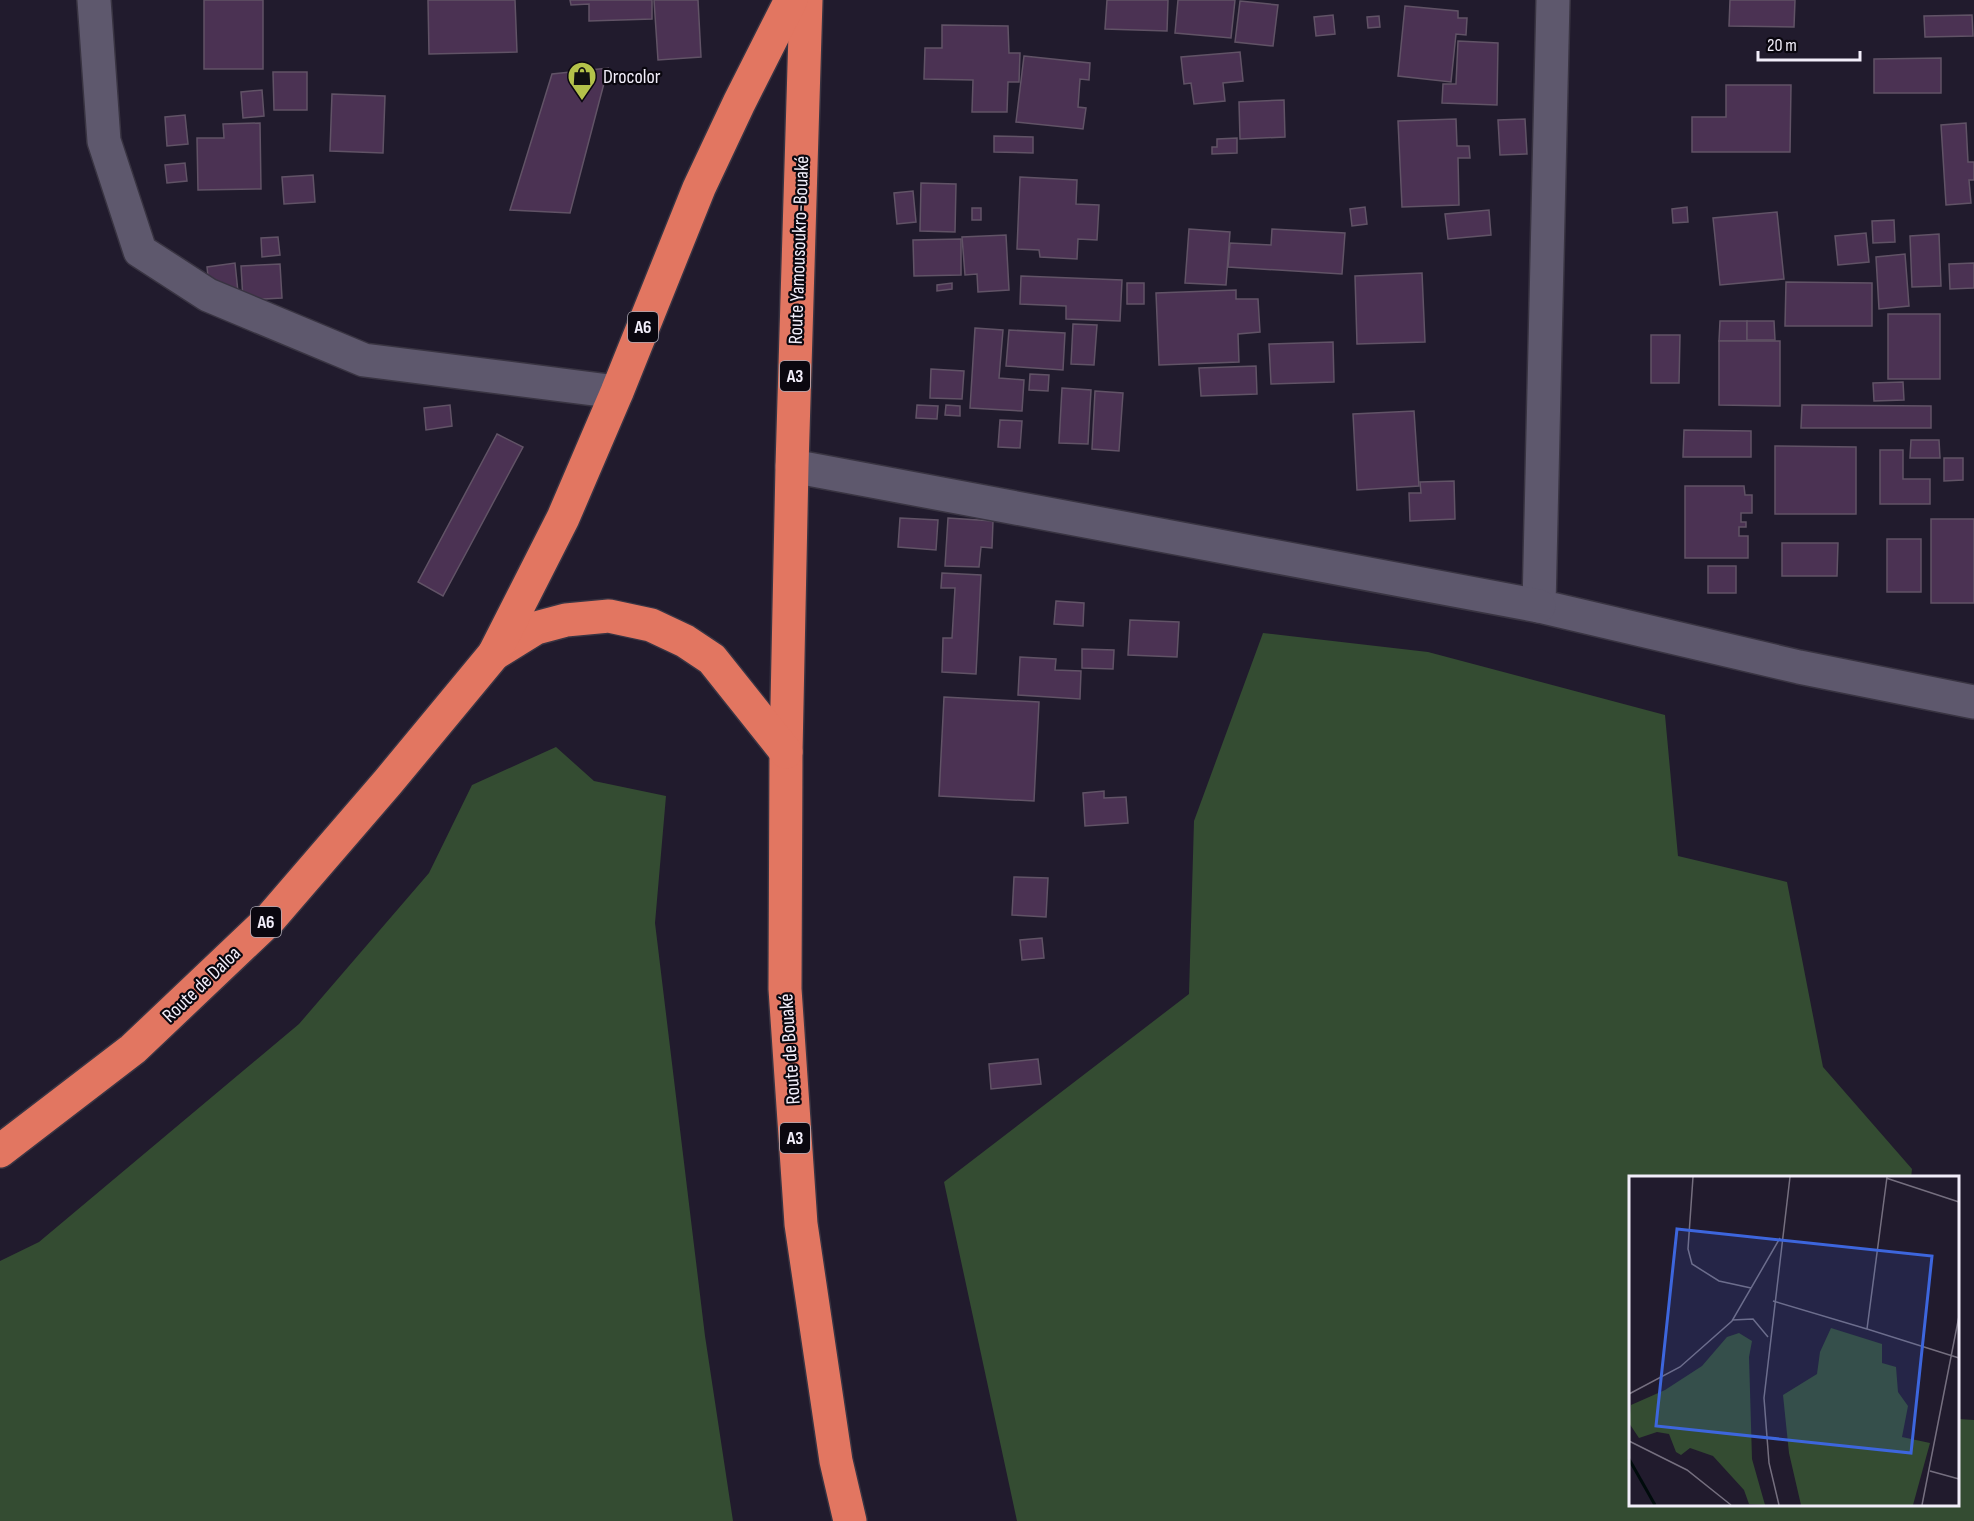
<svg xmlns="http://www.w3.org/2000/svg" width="1974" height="1521" font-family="'Sofia Sans Condensed',sans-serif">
<rect width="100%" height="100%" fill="#211b2d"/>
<g fill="#344c32">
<path d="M1263,633L1428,652L1665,715L1678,856L1787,882L1823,1067L1912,1169L1911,1178H1630V1504H1958V1419L1974,1420V1521H1017L944,1182L1189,994L1194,821Z"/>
<path d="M556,747L594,781L666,796L655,923L705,1336L733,1521H0V1261L39,1242L299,1024L429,873L472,785Z"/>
</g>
<g fill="#4b3253" stroke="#615366" stroke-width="1.5">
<rect x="204" y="0" width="59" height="69"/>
<path d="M428,0H515L517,52L429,54Z"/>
<path d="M570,0H652V19L589,21V4L571,5Z"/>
<path d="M654,0H698L701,57L658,60Z"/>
<path d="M1107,0H1168L1167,31L1105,29Z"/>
<path d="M1178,0H1235L1231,38L1175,33Z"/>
<path d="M1730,0H1795L1794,27L1729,26Z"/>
<path d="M1240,1L1278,5L1273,46L1235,42Z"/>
<path d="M1405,6L1458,11V18H1467L1466,35L1456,34L1451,82L1398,76Z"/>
<path d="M1333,15L1335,34L1316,36L1314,17Z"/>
<path d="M1972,15L1973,36L1925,37L1924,16Z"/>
<path d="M1379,16L1380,27L1368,28L1367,17Z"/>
<path d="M942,25L1008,26L1009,53H1020L1019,82H1008L1007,112H972L973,80L924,79L925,48H942Z"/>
<path d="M1458,41L1498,43L1497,105L1442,103L1443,84H1456Z"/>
<path d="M1240,52L1243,81L1223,83L1225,101L1194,104L1191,83L1184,84L1181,57Z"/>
<path d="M1024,56L1090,63L1089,80L1080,79L1078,107L1086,108L1083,129L1016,122Z"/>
<path d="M1941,58V93H1874V59Z"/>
<path d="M608,68L570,213L510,210L552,74Z"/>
<path d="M273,72H307V110H274Z"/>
<path d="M1726,85H1791L1790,152H1692V117H1726Z"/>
<path d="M262,90L264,116L243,118L241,92Z"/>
<path d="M332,94L385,96L383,153L330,151Z"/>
<path d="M1284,100L1285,137L1240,139L1239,102Z"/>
<path d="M185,115L188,144L167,146L165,117Z"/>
<path d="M1456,119L1457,146H1469L1470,158H1458L1459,205L1402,207L1398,121Z"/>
<path d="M1525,119L1527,154L1500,155L1498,120Z"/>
<path d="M260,123L261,189L198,190L197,138H224L223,124Z"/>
<path d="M1966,123L1968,162H1974V180H1969L1971,203L1946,205L1941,125Z"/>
<path d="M994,136L1033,137V153L994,152Z"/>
<path d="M1237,138V153L1212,154V147H1217V139Z"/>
<path d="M185,163L187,181L167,183L165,165Z"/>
<path d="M313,175L315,202L284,204L282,177Z"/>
<path d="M1020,177L1077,180L1076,204L1099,205L1097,240L1078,239L1077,259L1040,257L1039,250L1017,249Z"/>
<path d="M921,183L956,184L955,232L920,231Z"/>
<path d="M913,191L916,222L897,224L894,193Z"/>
<path d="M1365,207L1367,224L1352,226L1350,209Z"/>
<path d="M1687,207L1688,222L1673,223L1672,209Z"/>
<rect x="972" y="208" width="9" height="12"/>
<path d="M1489,210L1491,235L1448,239L1445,214Z"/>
<path d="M1777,212L1784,279L1720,285L1713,218Z"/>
<path d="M1894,220L1895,242L1873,243L1872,221Z"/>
<path d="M1189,229L1230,232L1226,285L1185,283Z"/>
<path d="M1272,229L1345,233L1342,274L1228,267L1230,243L1271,245Z"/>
<path d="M1866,233L1869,262L1838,265L1835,236Z"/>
<path d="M1939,234L1941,286L1912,287L1910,236Z"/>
<path d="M1006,235L1009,290L978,292L977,274L965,275L962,237Z"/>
<path d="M278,237L280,255L262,257L261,238Z"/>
<path d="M961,239V275L914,276L913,240Z"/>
<path d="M1905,254L1909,306L1879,309L1876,257Z"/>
<path d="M235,263L238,292L210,295L207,267Z"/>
<path d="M1974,263V288L1950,289L1949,264Z"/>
<path d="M280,264L282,298L243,300L241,266Z"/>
<path d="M1422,273L1425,342L1357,344L1355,276Z"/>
<path d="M1021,276L1122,280L1120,321L1066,319V306L1020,304Z"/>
<path d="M1786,282L1872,283V326H1785Z"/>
<path d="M952,283V289L937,291V285Z"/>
<rect x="1127" y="283" width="17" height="21"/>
<path d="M1236,290V299H1258L1260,332L1238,334L1239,362L1159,365L1156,293Z"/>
<rect x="1888" y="314" width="52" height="65"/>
<path d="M1720,321H1747V341H1719Z"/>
<path d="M1747,321H1774L1775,340H1747Z"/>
<path d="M1073,324L1097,325L1094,365L1071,364Z"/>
<path d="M975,328L1003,330L999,378L1024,380L1022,411L970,408Z"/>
<path d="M1009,330L1065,333L1063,370L1006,366Z"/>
<path d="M1651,335H1680L1679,383H1651Z"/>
<path d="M1719,341H1780V406L1719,405Z"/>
<path d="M1333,342L1334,382L1271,384L1269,344Z"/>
<path d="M1256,366L1257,394L1201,396L1199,368Z"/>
<path d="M931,369L964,371L962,399L930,398Z"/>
<path d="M1030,374L1049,375L1048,391L1029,390Z"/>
<path d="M1903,382L1904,400L1874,401L1873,383Z"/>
<path d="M1062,388L1091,390L1088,444L1059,443Z"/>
<path d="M1095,391L1123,393L1119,451L1092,449Z"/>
<path d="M450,405L452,426L426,430L424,408Z"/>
<path d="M917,405L938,406L937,419L916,418Z"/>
<path d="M946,405L960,406V416L945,415Z"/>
<path d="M1802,405L1931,406V428H1801Z"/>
<path d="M1414,411L1419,486L1357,490L1353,414Z"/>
<path d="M1000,420L1022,421L1020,448L998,447Z"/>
<path d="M1684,430L1751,431V457H1683Z"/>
<path d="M497,434L523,447L443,596L418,582Z"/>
<path d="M1911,440H1939L1940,458H1910Z"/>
<path d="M1775,446L1856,447V514H1775Z"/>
<path d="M1880,450H1903V479H1930V504H1880Z"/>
<path d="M1944,458H1963V480L1944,481Z"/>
<path d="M1454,481L1455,519L1410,521L1409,493H1421L1420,482Z"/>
<path d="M1685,486H1744L1745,495H1752V513H1741V522H1746V527H1739V536H1748V558H1685Z"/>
<path d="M900,518L938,520L936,550L898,547Z"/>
<path d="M948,518L993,521L992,548L981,547L979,567L945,566Z"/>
<rect x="1931" y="519" width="43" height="84"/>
<rect x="1887" y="539" width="34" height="53"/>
<path d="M1782,543H1838L1837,576H1782Z"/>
<rect x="1708" y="566" width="28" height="27"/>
<path d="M942,573L981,575L976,674L942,672L943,638H952L955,588H941Z"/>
<path d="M1056,601L1084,603L1083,626L1054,624Z"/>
<path d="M1130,620L1179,622L1177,657L1128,655Z"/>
<path d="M1082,649L1114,650L1113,669L1082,668Z"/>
<path d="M1020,657L1056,659L1055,670L1081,671L1080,699L1018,695Z"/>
<path d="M944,697L1039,702L1034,801L939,796Z"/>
<path d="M1104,791V798L1126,797L1128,823L1085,826L1083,793Z"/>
<path d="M1014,877L1048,878L1046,917L1012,915Z"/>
<path d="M1042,938L1044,958L1022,960L1020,940Z"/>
<path d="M1038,1059L1041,1084L991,1089L989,1064Z"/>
</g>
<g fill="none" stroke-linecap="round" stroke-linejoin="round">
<g stroke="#393442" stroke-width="36">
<g id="street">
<path d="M94,0L104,141L140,251L208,295L364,360L617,392"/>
<path d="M1553,0L1539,606L1799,667L1974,702"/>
<path d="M792,466L1539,606"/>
</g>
</g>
<g stroke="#393442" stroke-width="36">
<g id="highway">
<path d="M806,0L792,466L786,752L785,989L801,1224L836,1461L850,1521"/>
<path d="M494,654L536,628L566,620L609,616L651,625L685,641L712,659L786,752"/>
<path d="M0,1151L133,1049L269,920L388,782L494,654L563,518L617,392L699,188L739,103L791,0"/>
</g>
</g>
<use href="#street" stroke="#5e586d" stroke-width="33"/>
<use href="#highway" stroke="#e27661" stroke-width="33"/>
</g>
<defs>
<g id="shop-pin" transform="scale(1.5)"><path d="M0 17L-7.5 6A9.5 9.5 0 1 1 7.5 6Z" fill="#b4c24a" stroke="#0a070f"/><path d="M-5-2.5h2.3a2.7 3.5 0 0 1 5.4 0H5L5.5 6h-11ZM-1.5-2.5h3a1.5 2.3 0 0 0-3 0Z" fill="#111"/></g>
</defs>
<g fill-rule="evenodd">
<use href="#shop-pin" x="582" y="76"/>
</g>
<g text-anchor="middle" stroke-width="4.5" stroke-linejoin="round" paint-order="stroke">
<g fill="#0a070f" stroke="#aca9b4" stroke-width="1.5">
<rect x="628" y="312" width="30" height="30" rx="4.5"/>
<rect x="780" y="361" width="30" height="30" rx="4.5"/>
<rect x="251" y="907" width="30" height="30" rx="4.5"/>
<rect x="780" y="1123" width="30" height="30" rx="4.5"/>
</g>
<g font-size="18" font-weight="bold" fill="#f2eefa">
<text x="643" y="333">A6</text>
<text x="795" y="382">A3</text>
<text x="266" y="928">A6</text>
<text x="795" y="1144">A3</text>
</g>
<g font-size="20" fill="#f2eefa" stroke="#0a070f" text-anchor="start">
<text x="603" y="83">Drocolor</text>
</g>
<g font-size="20" fill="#f2eefa" stroke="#0a070f">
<text transform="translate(798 250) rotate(-88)" y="7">Route Yamousoukro-Bouaké</text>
<text transform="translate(201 984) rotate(-44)" y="7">Route de Daloa</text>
<text transform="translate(789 1049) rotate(-94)" y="7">Route de Bouaké</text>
</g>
</g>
<g transform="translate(1629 1176)">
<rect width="330" height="330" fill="#211b2d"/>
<path d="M202,152L253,168V187L267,191L269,216L279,230L273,261L301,267L284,329H172L160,277L154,219L188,198L191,176ZM110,157L123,165L120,181L123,283L136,329L120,328L115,314L84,280L61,272L52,279L47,276L40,258L28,256L10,262L0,247L2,229L36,214L73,190L98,161Z" fill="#344c32"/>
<path fill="none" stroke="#000b0c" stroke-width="3" d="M0,283L26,329"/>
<path fill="none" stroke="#756f7f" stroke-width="1.5" d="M64,1L59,73L63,88L90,105L122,112M258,1L238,153L330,182M257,2L330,26M144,125L238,153M103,144L124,143L139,161M0,218L51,191L103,145L151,62M0,265L58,294L102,329M301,295L330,303M150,329L140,287L135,222L161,1M293,329L330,140"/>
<path fill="#3d66dd" fill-opacity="0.15" stroke="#3d66dd" stroke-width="3" d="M48,53L303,80L282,277L27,250Z"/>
<rect width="330" height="330" fill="none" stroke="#f2eefa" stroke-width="3"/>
</g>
<path d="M1758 51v9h102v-9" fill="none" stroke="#f2eefa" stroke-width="3"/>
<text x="1767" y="51" font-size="18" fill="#f2eefa" stroke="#0a070f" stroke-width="4.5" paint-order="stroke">20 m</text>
</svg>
